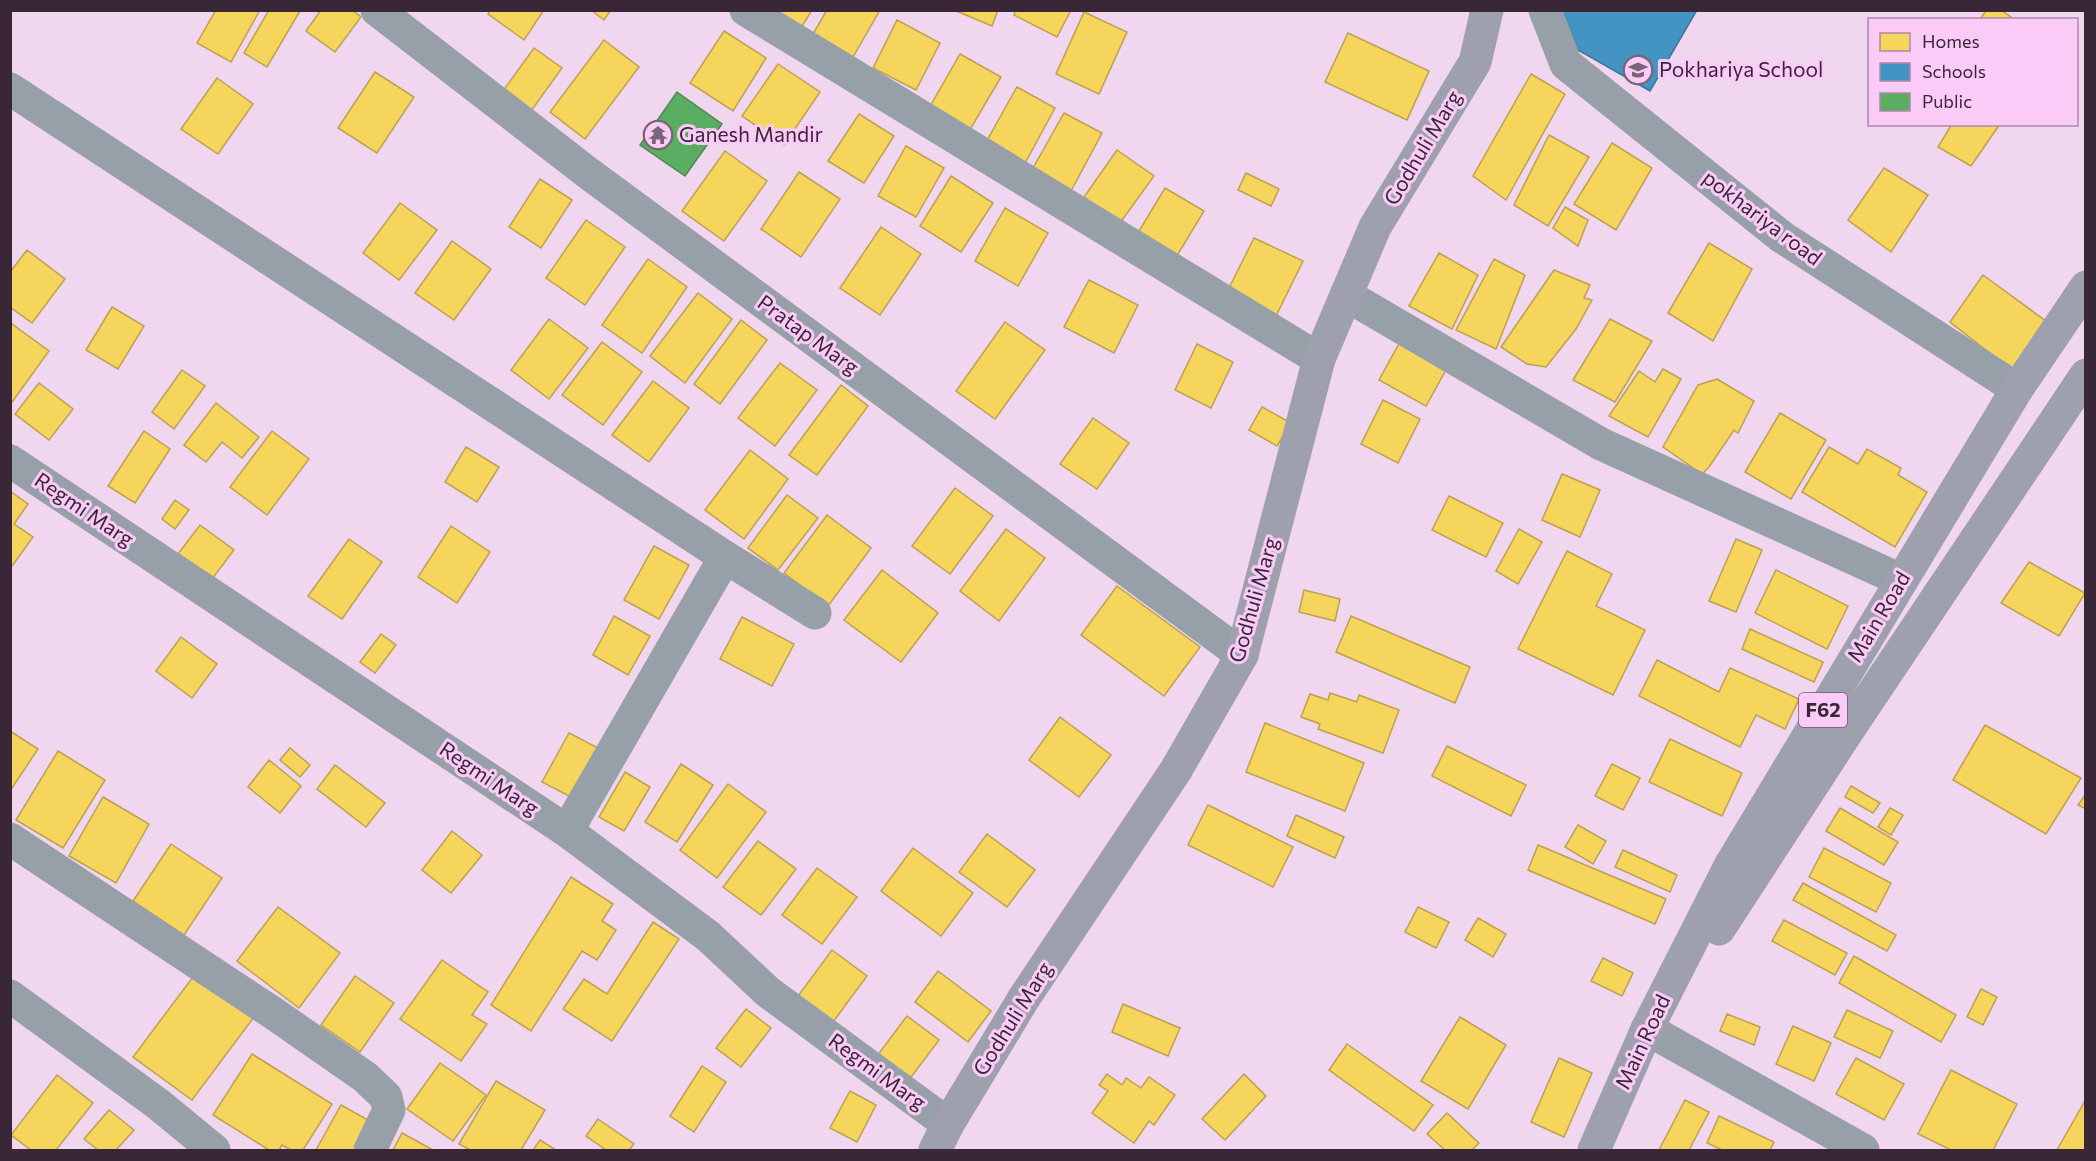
<svg xmlns="http://www.w3.org/2000/svg" width="2096" height="1161" font-family="Commissioner,sans-serif">
<rect width="100%" height="100%" fill="#f0d6ee"/>
<g fill="#f6d55c" stroke="#bda151" stroke-width="1.5">
<path d="M216,10H260L231,62L197,43Z"/>
<path d="M269,10L300,11L267,67L244,53Z"/>
<path d="M321,10H352L361,17L335,52L306,31Z"/>
<path d="M490,10H544L524,40L488,14Z"/>
<path d="M591,10H611L604,20Z"/>
<path d="M774,10H812L801,28Z"/>
<path d="M827,10H880L853,57L813,34Z"/>
<path d="M954,10H998L992,26Z"/>
<path d="M1016,10H1071L1057,37L1014,15Z"/>
<path d="M1986,10H2001L2015,20H1980Z"/>
<path d="M1084,12L1127,32L1099,94L1056,74Z"/>
<path d="M897,20L940,43L916,90L873,68Z"/>
<path d="M724,31L766,58L733,111L690,83Z"/>
<path d="M1348,33L1429,71L1407,120L1325,82Z"/>
<path d="M604,40L639,67L585,139L550,112Z"/>
<path d="M534,48L562,68L531,111L503,91Z"/>
<path d="M960,54L1001,77L968,133L928,110Z"/>
<path d="M778,64L820,92L784,145L742,116Z"/>
<path d="M375,72L414,97L377,153L338,128Z"/>
<path d="M1531,74L1565,94L1506,200L1473,176Z"/>
<path d="M217,78L253,104L218,154L181,129Z"/>
<path d="M1017,87L1055,108L1024,165L985,144Z"/>
<path d="M1064,113L1102,133L1071,191L1032,170Z"/>
<path d="M859,114L894,136L864,183L828,161Z"/>
<path d="M1952,124H2000L1971,166L1938,147Z"/>
<path d="M1549,135L1589,157L1548,226L1514,205Z"/>
<path d="M1612,143L1652,168L1616,230L1574,204Z"/>
<path d="M906,146L944,168L916,217L878,196Z"/>
<path d="M1117,150L1154,176L1120,223L1084,197Z"/>
<path d="M725,151L767,181L724,241L682,211Z"/>
<path d="M1884,168L1928,195L1891,252L1848,220Z"/>
<path d="M799,172L840,199L801,257L761,229Z"/>
<path d="M1246,173L1279,189L1271,206L1238,190Z"/>
<path d="M951,176L993,203L961,252L920,226Z"/>
<path d="M540,179L572,200L541,248L509,227Z"/>
<path d="M1165,188L1204,211L1175,259L1136,236Z"/>
<path d="M400,203L437,230L399,280L363,253Z"/>
<path d="M1565,207L1588,220L1578,246L1553,228Z"/>
<path d="M1005,208L1048,233L1018,286L975,261Z"/>
<path d="M586,220L625,247L585,305L546,278Z"/>
<path d="M881,227L921,254L880,315L840,288Z"/>
<path d="M1254,238L1303,261L1276,316L1227,292Z"/>
<path d="M452,241L491,269L454,320L415,293Z"/>
<path d="M1709,243L1752,269L1713,341L1668,313Z"/>
<path d="M27,250L65,279L32,323L10,307V272Z"/>
<path d="M1439,253L1478,275L1452,329L1409,306Z"/>
<path d="M648,259L687,287L642,353L602,325Z"/>
<path d="M1494,259L1525,275L1496,349L1456,330Z"/>
<path d="M1554,270L1590,285L1584,298L1592,300L1576,329L1546,367L1527,364L1501,347Z"/>
<path d="M1983,275L2050,324L2014,372L1950,322Z"/>
<path d="M1089,280L1138,305L1114,353L1064,327Z"/>
<path d="M698,293L732,319L685,383L650,356Z"/>
<path d="M112,307L144,326L118,369L86,350Z"/>
<path d="M549,319L588,348L549,399L511,370Z"/>
<path d="M1610,319L1652,341L1615,402L1573,380Z"/>
<path d="M741,320L767,340L720,404L694,384Z"/>
<path d="M1005,322L1045,350L995,419L956,391Z"/>
<path d="M12,324L49,351L10,405V326Z"/>
<path d="M602,342L642,372L603,425L562,395Z"/>
<path d="M1400,342L1447,368L1426,406L1379,380Z"/>
<path d="M1197,344L1233,362L1211,408L1175,390Z"/>
<path d="M780,363L817,390L775,446L738,418Z"/>
<path d="M1663,369L1681,379L1648,437L1609,416L1639,371L1655,382Z"/>
<path d="M182,370L205,386L174,429L152,412Z"/>
<path d="M1717,379L1754,401L1738,433L1734,430L1709,467L1702,474L1663,447L1698,385Z"/>
<path d="M653,381L689,408L649,462L612,435Z"/>
<path d="M39,383L73,409L49,440L15,414Z"/>
<path d="M841,385L868,406L817,475L789,455Z"/>
<path d="M1383,400L1420,419L1398,463L1361,444Z"/>
<path d="M216,403L259,437L242,458L222,442L206,462L184,445Z"/>
<path d="M1262,407L1291,423L1277,446L1249,430Z"/>
<path d="M1780,413L1826,440L1791,499L1745,472Z"/>
<path d="M1093,418L1129,443L1097,489L1060,464Z"/>
<path d="M144,431L170,449L135,503L108,486Z"/>
<path d="M272,431L309,459L267,515L230,487Z"/>
<path d="M466,447L499,467L477,502L445,482Z"/>
<path d="M1829,447L1858,464L1867,449L1901,468L1898,475L1927,492L1895,547L1802,492Z"/>
<path d="M750,450L788,479L744,539L705,510Z"/>
<path d="M1562,474L1600,490L1580,537L1542,520Z"/>
<path d="M955,488L993,516L950,574L912,546Z"/>
<path d="M10,491L28,504L14,524L33,537L10,569Z"/>
<path d="M787,495L818,518L778,570L748,548Z"/>
<path d="M1449,496L1503,523L1486,557L1432,530Z"/>
<path d="M175,500L189,510L175,529L162,519Z"/>
<path d="M827,515L871,548L828,606L784,573Z"/>
<path d="M200,525L234,550L212,579L178,554Z"/>
<path d="M451,526L490,552L457,603L418,577Z"/>
<path d="M1006,529L1045,558L999,621L960,591Z"/>
<path d="M1519,529L1542,542L1518,584L1496,571Z"/>
<path d="M349,539L382,562L342,619L308,596Z"/>
<path d="M1736,539L1762,550L1736,612L1709,601Z"/>
<path d="M654,546L689,565L659,619L624,600Z"/>
<path d="M1567,551L1612,574L1596,606L1645,630L1613,695L1518,649Z"/>
<path d="M2029,562L2085,593L2059,636L2001,603Z"/>
<path d="M882,570L938,613L901,662L844,620Z"/>
<path d="M1776,570L1848,606L1827,649L1755,613Z"/>
<path d="M1117,586L1200,647L1164,696L1081,635Z"/>
<path d="M1304,590L1340,599L1335,621L1299,612Z"/>
<path d="M614,616L650,636L628,675L593,655Z"/>
<path d="M1351,616L1470,667L1455,703L1336,652Z"/>
<path d="M742,617L794,644L772,686L720,659Z"/>
<path d="M1750,629L1823,662L1814,682L1742,649Z"/>
<path d="M381,634L396,645L375,673L360,662Z"/>
<path d="M181,637L217,664L192,698L156,671Z"/>
<path d="M1657,660L1719,692L1730,668L1799,699L1785,729L1756,715L1740,747L1639,696Z"/>
<path d="M1330,693L1357,702L1359,695L1399,710L1383,753L1318,729L1320,724L1301,717L1310,694L1328,700Z"/>
<path d="M1060,717L1111,755L1079,797L1029,760Z"/>
<path d="M1265,723L1364,763L1345,811L1246,772Z"/>
<path d="M1985,725L2081,778L2046,834L1953,780Z"/>
<path d="M10,731L38,749L10,791Z"/>
<path d="M569,733L598,748L571,797L542,782Z"/>
<path d="M1670,739L1742,773L1722,816L1649,782Z"/>
<path d="M1447,746L1526,785L1511,816L1432,776Z"/>
<path d="M290,748L310,765L300,777L280,760Z"/>
<path d="M58,751L105,780L63,848L16,820Z"/>
<path d="M269,760L301,786L280,813L248,787Z"/>
<path d="M681,764L713,785L677,842L645,822Z"/>
<path d="M1612,764L1640,778L1623,810L1595,796Z"/>
<path d="M335,765L385,803L366,827L317,789Z"/>
<path d="M625,772L650,787L624,831L599,817Z"/>
<path d="M728,784L766,812L717,878L680,850Z"/>
<path d="M1851,786L1880,803L1873,813L1845,797Z"/>
<path d="M2086,794V809L2078,805Z"/>
<path d="M103,797L149,824L116,883L69,856Z"/>
<path d="M1208,805L1293,847L1273,887L1188,845Z"/>
<path d="M1840,808L1898,842L1884,865L1826,831Z"/>
<path d="M1890,808L1903,815L1891,835L1878,827Z"/>
<path d="M1296,815L1344,837L1335,858L1287,836Z"/>
<path d="M1578,825L1606,841L1593,864L1565,847Z"/>
<path d="M452,831L482,855L451,893L422,870Z"/>
<path d="M987,834L1035,870L1007,907L959,872Z"/>
<path d="M758,841L796,869L761,915L723,887Z"/>
<path d="M171,844L222,878L184,935L133,901Z"/>
<path d="M1538,845L1666,899L1655,924L1528,870Z"/>
<path d="M913,848L973,893L941,936L881,891Z"/>
<path d="M1824,848L1891,883L1876,912L1809,877Z"/>
<path d="M1623,850L1677,875L1670,892L1615,867Z"/>
<path d="M817,868L857,897L822,944L782,915Z"/>
<path d="M571,877L613,904L602,921L616,930L597,960L582,951L531,1031L491,1005Z"/>
<path d="M1803,883L1896,935L1887,951L1793,900Z"/>
<path d="M278,907L340,953L299,1008L237,961Z"/>
<path d="M1418,907L1449,922L1436,948L1405,932Z"/>
<path d="M1478,918L1506,934L1493,957L1465,940Z"/>
<path d="M1784,920L1847,953L1835,975L1772,941Z"/>
<path d="M653,922L679,939L612,1041L563,1009L584,979L607,994Z"/>
<path d="M832,950L867,976L833,1022L798,996Z"/>
<path d="M1854,956L1956,1015L1941,1042L1839,983Z"/>
<path d="M1603,958L1633,973L1622,996L1591,981Z"/>
<path d="M442,960L488,992L472,1015L487,1024L461,1061L400,1019Z"/>
<path d="M199,969L257,1013L192,1100L133,1057Z"/>
<path d="M938,971L991,1011L968,1042L915,1002Z"/>
<path d="M355,976L394,1003L360,1052L321,1025Z"/>
<path d="M1981,989L1997,997L1983,1025L1967,1017Z"/>
<path d="M1123,1004L1180,1028L1168,1056L1112,1032Z"/>
<path d="M746,1009L771,1028L741,1067L716,1048Z"/>
<path d="M1847,1010L1893,1031L1880,1058L1834,1037Z"/>
<path d="M1727,1014L1760,1027L1754,1045L1720,1031Z"/>
<path d="M907,1016L939,1040L909,1080L877,1056Z"/>
<path d="M1460,1017L1506,1045L1468,1109L1421,1081Z"/>
<path d="M1793,1026L1831,1043L1814,1081L1776,1064Z"/>
<path d="M1347,1044L1433,1105L1414,1131L1329,1070Z"/>
<path d="M252,1054L332,1104L303,1150H291L282,1145L279,1150H269L213,1115Z"/>
<path d="M1559,1058L1592,1073L1564,1137L1531,1122Z"/>
<path d="M1856,1058L1904,1084L1884,1120L1836,1094Z"/>
<path d="M440,1063L486,1095L453,1141L407,1109Z"/>
<path d="M702,1066L726,1082L694,1132L670,1116Z"/>
<path d="M1951,1070L2017,1104L1993,1150H1951L1918,1134Z"/>
<path d="M1107,1074L1122,1085L1126,1078L1141,1088L1149,1077L1175,1095L1154,1125L1149,1121L1134,1143L1092,1113L1108,1091L1099,1085Z"/>
<path d="M1244,1074L1266,1096L1225,1140L1202,1119Z"/>
<path d="M57,1075L93,1103L56,1150H31L11,1135Z"/>
<path d="M496,1081L545,1110L521,1150H470L459,1144Z"/>
<path d="M850,1091L876,1105L857,1142L830,1128Z"/>
<path d="M2086,1099V1150H2057Z"/>
<path d="M1685,1100L1709,1112L1689,1150H1659Z"/>
<path d="M341,1105L377,1125L363,1150H316Z"/>
<path d="M109,1110L134,1130L116,1150H98L84,1139Z"/>
<path d="M1447,1113L1479,1143L1472,1150H1445L1427,1134Z"/>
<path d="M1719,1116L1774,1142L1770,1150H1722L1707,1143Z"/>
<path d="M598,1119L634,1144L629,1150H606L586,1136Z"/>
<path d="M402,1133L433,1150H393Z"/>
<path d="M540,1140L556,1150H533Z"/>
</g>
<path fill="#4393c3" stroke="#407399" stroke-width="1.5" d="M1562,10H1697L1650,91L1578,50Z"/>
<path fill="#5aae61" stroke="#508655" stroke-width="1.5" d="M677,92L722,124L685,176L640,145Z"/>
<g fill="none" stroke-linecap="round" stroke-linejoin="round">
<g stroke="#97a0a9" stroke-width="33">
<path d="M377,10L588,173L1242,655"/>
<path d="M746,10L1319,359"/>
<path d="M1545,10L1566,64L1782,237L2017,389"/>
<path d="M10,89L725,557L567,831"/>
<path d="M1346,295L1601,444L1901,580"/>
<path d="M10,461L567,831L708,936L768,992L948,1124"/>
<path d="M725,557L815,613"/>
<path d="M10,839L273,1013L365,1077L386,1097L389,1110L370,1150"/>
<path d="M10,996L158,1104L214,1150"/>
<path d="M1647,1029L1863,1150"/>
</g>
<g stroke="#9fa0ad" stroke-width="33">
<path d="M1719,929L1847,732L2086,375"/>
<path d="M935,1150L948,1124L1024,998L1176,770L1242,655L1319,359L1375,227L1475,62L1487,10"/>
<path d="M1594,1150L1647,1029L1730,866L2017,389L2086,287"/>
</g>
</g>
<defs>
<g id="school-ring" transform="scale(1.5)"><circle r="9.5" fill="#fbcbf8" stroke="#796478" stroke-width="1.5"/><path d="M0-5L7-2L0 1L-7-2ZM-4 1L0 2.5L4 1V4Q0 6-4 4Z" fill="#796478"/></g>
<g id="temple-ring" transform="scale(1.5)"><circle r="9.5" fill="#fbcbf8" stroke="#796478" stroke-width="1.5"/><path d="M0-6L5-2H3V0L6.5 2.5H4V6H1.5V3h-3V6H-4V2.5H-6.5L-3 0V-2H-5Z" fill="#796478"/></g>
</defs>
<g fill-rule="evenodd">
<use href="#school-ring" x="1638" y="70"/>
<use href="#temple-ring" x="658" y="135"/>
</g>
<g text-anchor="middle" stroke-width="6" stroke-linejoin="round" paint-order="stroke">
<rect fill="#fbcbf8" stroke="#735872" stroke-width="1.5" x="1799" y="693" width="48" height="34" rx="4.5"/>
<g font-size="20" font-weight="bold" fill="#392738">
<text x="1823" y="717">F62</text>
</g>
<g font-size="21" fill="#392738" stroke="#fbcbf8" text-anchor="start">
<text x="1659" y="77">Pokhariya School</text>
<text x="679" y="142">Ganesh Mandir</text>
</g>
<g font-size="21" fill="#392738" stroke="#fbcbf8">
<text transform="translate(1423 148) rotate(-59)" y="7">Godhuli Marg</text>
<text transform="translate(1762 218) rotate(37)" y="7">pokhariya road</text>
<text transform="translate(808 335) rotate(36)" y="7">Pratap Marg</text>
<text transform="translate(84 510) rotate(34)" y="7">Regmi Marg</text>
<text transform="translate(1254 600) rotate(-74)" y="7">Godhuli Marg</text>
<text transform="translate(1879 617) rotate(-59)" y="7">Main Road</text>
<text transform="translate(489 779) rotate(34)" y="7">Regmi Marg</text>
<text transform="translate(1013 1019) rotate(-58)" y="7">Godhuli Marg</text>
<text transform="translate(1643 1042) rotate(-65)" y="7">Main Road</text>
<text transform="translate(877 1072) rotate(36)" y="7">Regmi Marg</text>
</g>
</g>
<rect width="2096" height="1161" fill="none" stroke="#392738" stroke-width="24"/>
<rect x="1868" y="18" width="210" height="108" fill="#fbcbf8" stroke="#ad89ab" stroke-width="1.5"/>
<rect x="1880" y="33" width="30" height="18" fill="#f6d55c" stroke="#ad89ab" stroke-width="1.5"/>
<text x="1922" y="48" font-size="18" fill="#392738">Homes</text>
<rect x="1880" y="63" width="30" height="18" fill="#4393c3" stroke="#ad89ab" stroke-width="1.5"/>
<text x="1922" y="78" font-size="18" fill="#392738">Schools</text>
<rect x="1880" y="93" width="30" height="18" fill="#5aae61" stroke="#ad89ab" stroke-width="1.5"/>
<text x="1922" y="108" font-size="18" fill="#392738">Public</text>
</svg>
